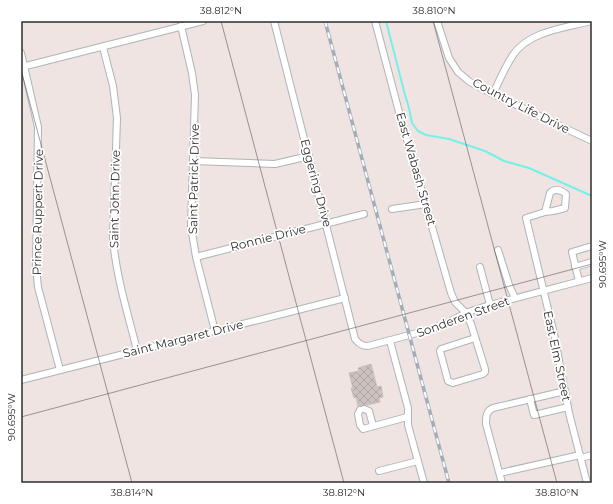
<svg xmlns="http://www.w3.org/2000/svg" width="613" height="504" font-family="Montserrat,sans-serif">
<defs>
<pattern id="building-cross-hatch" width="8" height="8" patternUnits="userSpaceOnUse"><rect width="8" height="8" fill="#cbc2bf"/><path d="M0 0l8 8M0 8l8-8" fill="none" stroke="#afa7a4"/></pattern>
</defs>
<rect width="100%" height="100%" fill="#efe4e1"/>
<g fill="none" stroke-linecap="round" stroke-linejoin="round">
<path stroke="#75f0e8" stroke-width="2" d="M386,21L405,95L409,108L412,123L418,131L426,135L449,139L485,151L504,161L529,168L592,196"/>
</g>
<path fill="url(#building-cross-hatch)" stroke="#cbbfba" d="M371,364L377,387L381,386L383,397L379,398L380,402L367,405H364L358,406L356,397L354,398L351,388H353L349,373L359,371L358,368Z"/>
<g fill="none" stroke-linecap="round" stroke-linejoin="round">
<g stroke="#aeb4ba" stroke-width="8">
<g id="minor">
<path d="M274,21L355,339C359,344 362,346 368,346L432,329L447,323L468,312L490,305L592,278"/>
<path d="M375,21L399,112L451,293L455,302L466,313L471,324L485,369V372L483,374L453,383L448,381L440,351L441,349L475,338"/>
<path d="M437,21L449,58L458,72L470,82L493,94L592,141"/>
<path d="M181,26L192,73L195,95L191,226L196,257L215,331"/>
<path d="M103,47L113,86L117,118L113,239C116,276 128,314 137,350"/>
<path d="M21,53L38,127L36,268L38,287L60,370"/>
<path d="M22,67L203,21"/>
<path d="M493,94C499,81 505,67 513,55C529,31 565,28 591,21"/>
<path d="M193,161L275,164L309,156"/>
<path d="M392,209L426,204"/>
<path d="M545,212L553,211L565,208L566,194C561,190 555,188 550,193L545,212L526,218L554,334L569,413L587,483"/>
<path d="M498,250L509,285L515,298"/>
<path d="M196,257L364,214"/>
<path d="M480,267L490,305"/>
<path d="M575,267L592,262"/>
<path d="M579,281L572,252L592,246"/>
<path d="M390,341L408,408V425L424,483"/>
<path d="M21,380L345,298"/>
<path d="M530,399L534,415L568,407"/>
<path d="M364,409L369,411L373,426"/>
<path d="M360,410L358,414L360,425L363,429L407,417"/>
<path d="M581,458L592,455"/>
<path d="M379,471L418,461"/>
<path d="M500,473L580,455"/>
<path d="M502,483L486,424C486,417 486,411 493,408L565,391"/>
</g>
</g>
<use href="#minor" stroke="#fff" stroke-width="6"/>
<g stroke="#a3adb8" stroke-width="3.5">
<path id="rail" d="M325,21L449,483"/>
</g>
<use href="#rail" stroke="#fff" stroke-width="2" stroke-dasharray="6" stroke-linecap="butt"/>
</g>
<path fill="none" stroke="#2e2e2e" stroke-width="1" stroke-opacity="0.45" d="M221,21L344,483M433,21L557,483M21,70L132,483M21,417L592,264"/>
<g text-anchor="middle" stroke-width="3.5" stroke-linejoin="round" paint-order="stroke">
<g font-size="12" fill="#2e2e2e" stroke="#fff">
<text transform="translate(521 106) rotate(27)" y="4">Country Life Drive</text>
<text transform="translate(416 169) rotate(74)" y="4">East Wabash Street</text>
<text transform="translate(194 179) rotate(-89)" y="4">Saint Patrick Drive</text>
<text transform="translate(316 183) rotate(75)" y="4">Eggering Drive</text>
<text transform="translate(115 199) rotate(-89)" y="4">Saint John Drive</text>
<text transform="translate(38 212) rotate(-89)" y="4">Prince Ruppert Drive</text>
<text transform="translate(268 238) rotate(-14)" y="4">Ronnie Drive</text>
<text transform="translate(463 317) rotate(-20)" y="4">Sonderen Street</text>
<text transform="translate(183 339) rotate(-14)" y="4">Saint Margaret Drive</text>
<text transform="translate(557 356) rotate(78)" y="4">East Elm Street</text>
</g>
</g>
<rect width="613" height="504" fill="none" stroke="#ffffff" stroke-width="44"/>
<rect x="22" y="22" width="569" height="460" fill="none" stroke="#2e2e2e" stroke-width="1.5"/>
<g font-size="10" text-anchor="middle" fill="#2e2e2e">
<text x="221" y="14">38.812°N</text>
<text x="434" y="14">38.810°N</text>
<text transform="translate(602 264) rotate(-90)" y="4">90.695°W</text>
<text transform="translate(11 417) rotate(-90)" y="4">90.695°W</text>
<text x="132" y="496">38.814°N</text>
<text x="344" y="496">38.812°N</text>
<text x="557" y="496">38.810°N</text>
</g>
</svg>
